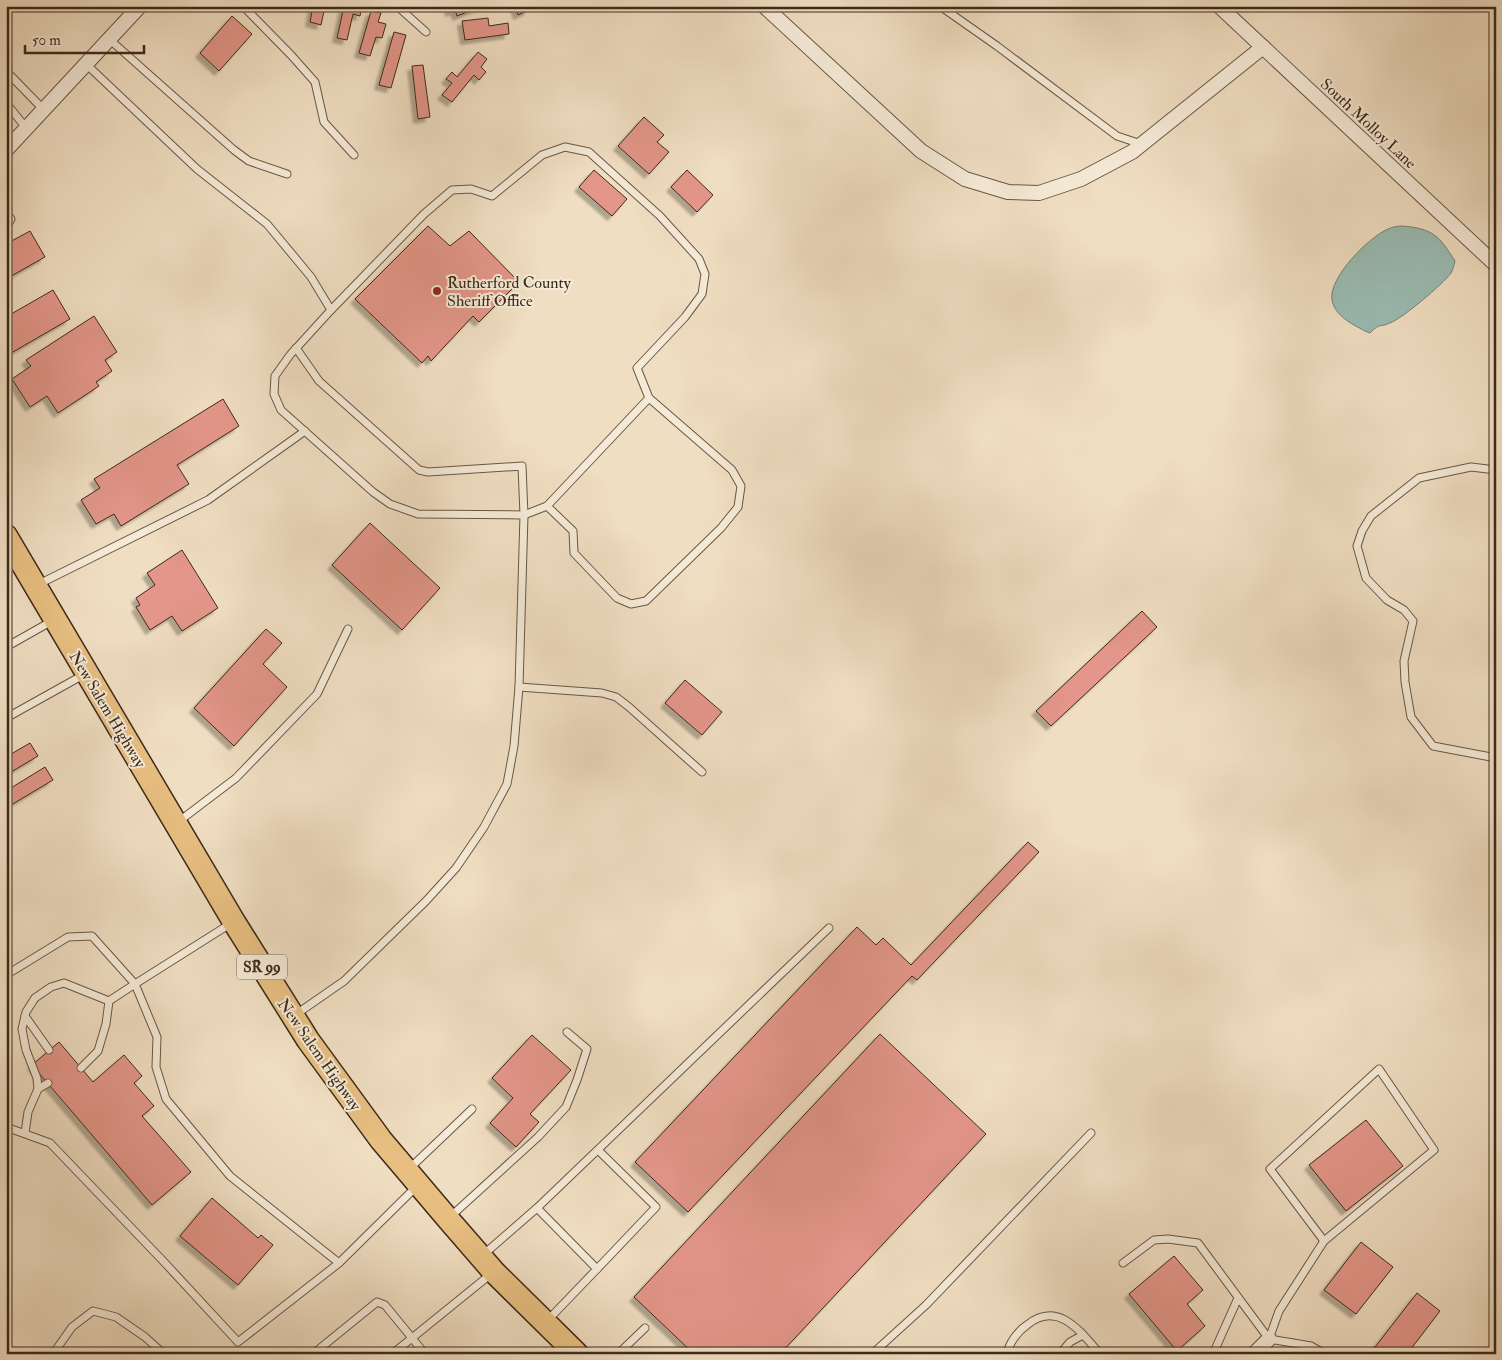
<svg xmlns="http://www.w3.org/2000/svg" width="1502" height="1360" font-family="'IM FELL Double Pica',serif">
<defs>
<filter id="shadow"><feDropShadow dx="-4.5" dy="4.5" stdDeviation="1" flood-color="#0004"/></filter>
</defs>
<rect width="100%" height="100%" fill="#f0dec2"/>
<filter id="stains"><feTurbulence type="fractalNoise" baseFrequency=".004" numOctaves="4"/><feColorMatrix values="0 0 0 0 .2 0 0 0 0 .09 0 0 0 0 .02 0 0 0 .5 -.17"/></filter>
<radialGradient id="worn" r=".72"><stop offset=".6" stop-color="#630" stop-opacity="0"/><stop offset="1" stop-color="#630" stop-opacity=".3"/></radialGradient>
<path fill="#9abcb3" stroke="#748276" d="M1403,226C1434,229 1439,236 1455,261C1454,265 1453,270 1451,273C1443,284 1403,318 1390,323C1379,328 1381,322 1370,333L1365,331C1352,324 1335,316 1332,300C1328,278 1369,237 1388,229C1392,227 1398,226 1403,226Z"/>
<g fill="#e39689" stroke="#3c2a1a" filter="url(#shadow)">
<path d="M313,6H325L321,25L310,22Z"/>
<path d="M344,6H362L360,16L353,14L347,40L337,38Z"/>
<path d="M453,6H482L457,16L455,10L450,12L449,8Z"/>
<path d="M515,6H527L529,10L518,15Z"/>
<path d="M371,11L381,13L378,22L386,24L382,38L376,37L370,56L359,53Z"/>
<path d="M232,16L252,34L219,71L200,53Z"/>
<path d="M488,18L489,26L508,23L509,34L465,40L462,21Z"/>
<path d="M394,32L406,35L391,88L379,85Z"/>
<path d="M478,52L487,59L481,67L486,72L479,80L474,75L452,102L442,95L452,83L446,79L452,72L457,77Z"/>
<path d="M423,65L430,117L418,119L412,66Z"/>
<path d="M644,117L664,135L657,142L669,152L649,174L618,146Z"/>
<path d="M594,170L627,199L612,216L579,187Z"/>
<path d="M687,170L713,195L697,212L671,187Z"/>
<path d="M428,226L450,246L469,231L519,282L479,322L473,316L431,361L428,356L422,363L355,299Z"/>
<path d="M30,231L45,257L6,279V244Z"/>
<path d="M53,290L70,319L6,356V317Z"/>
<path d="M94,316L117,352L105,360L112,371L96,382L99,386L58,413L47,396L30,407L12,379L31,366L26,360Z"/>
<path d="M223,399L239,426L177,465L189,484L121,526L114,514L96,524L81,500L100,488L94,479Z"/>
<path d="M370,523L440,588L402,630L332,565Z"/>
<path d="M182,550L218,608L182,631L172,616L150,630L136,607L140,605L136,598L155,585L147,573Z"/>
<path d="M1142,611L1157,627L1051,726L1036,711Z"/>
<path d="M266,629L282,643L263,664L287,687L234,746L194,708Z"/>
<path d="M685,680L722,712L702,735L665,703Z"/>
<path d="M30,743L38,756L6,775V757Z"/>
<path d="M45,767L53,780L6,808V791Z"/>
<path d="M1028,842L1039,852L917,980L912,976L688,1212L635,1162L857,927L876,945L883,938L911,965Z"/>
<path d="M880,1034L986,1134L780,1354H694L634,1297Z"/>
<path d="M532,1035L571,1070L530,1114L539,1122L516,1147L490,1123L513,1098L492,1078Z"/>
<path d="M59,1042L93,1082L124,1055L142,1076L134,1083L154,1106L142,1116L191,1172L152,1205L32,1065Z"/>
<path d="M1366,1120L1403,1166L1346,1211L1309,1165Z"/>
<path d="M212,1198L258,1238L261,1235L273,1245L238,1285L180,1236Z"/>
<path d="M1361,1242L1393,1267L1356,1314L1324,1290Z"/>
<path d="M1174,1256L1203,1290L1187,1304L1205,1326L1177,1351L1129,1294Z"/>
<path d="M1417,1293L1440,1311L1407,1354H1375L1372,1351Z"/>
</g>
<g fill="none" stroke-linecap="round" stroke-linejoin="round">
<g stroke="#695744" stroke-width="9">
<g id="lane">
<path d="M243,6L291,55L315,82L324,122L354,155"/>
<path d="M397,6L426,32"/>
<path d="M940,6L997,46L1117,136L1141,144"/>
<path d="M109,39L234,150L249,161L287,174"/>
<path d="M86,64L197,169L267,224L311,277L331,310"/>
<path d="M6,71L44,110"/>
<path d="M6,103L27,129"/>
<path d="M6,212L11,219L6,228"/>
<path d="M296,348L319,381L419,470L428,472L522,466L524,515L547,506"/>
<path d="M1496,470L1471,467L1419,478L1371,516L1362,531L1357,546L1366,578L1387,600L1404,610L1413,621L1404,661L1405,682L1411,717L1433,746L1491,757L1496,756"/>
<path d="M37,585L208,500L305,431"/>
<path d="M6,647L52,621"/>
<path d="M519,687L602,693L616,697L629,707L702,772"/>
<path d="M6,718L85,674"/>
<path d="M178,822L236,778L317,694L348,629"/>
<path d="M230,924L135,984L157,1037L156,1067L166,1099L230,1176L339,1263L416,1187"/>
<path d="M6,975L68,937L92,936L135,984L109,1001"/>
<path d="M295,1015L344,981L426,901L456,868L484,827L507,784L514,746L519,687L524,515L418,514L390,504L373,492L281,410L274,394L275,376L290,355L331,310L424,214L452,190L471,189L492,196L542,155L565,147L589,152L660,216L699,259L705,274L702,294L685,317L637,368L649,398L732,470L741,486L738,507L721,528L646,601L631,604L617,598L574,553L573,531L547,506L649,398"/>
<path d="M25,1016L49,1050"/>
<path d="M81,1068L98,1051L106,1024L109,1001"/>
<path d="M38,1089L48,1083"/>
<path d="M6,1127L50,1143L165,1263L238,1342L339,1263"/>
<path d="M25,1133L28,1112L38,1089L37,1078L26,1050L22,1029L26,1012L35,998L51,987L64,983L109,1001"/>
<path d="M409,1169L472,1109"/>
<path d="M537,1208L829,928"/>
<path d="M450,1217L538,1137L566,1107L577,1080L587,1049L567,1032"/>
<path d="M483,1255L537,1208L597,1269L547,1321"/>
<path d="M1123,1263L1154,1240L1168,1239L1198,1243L1269,1339L1311,1346L1325,1354"/>
<path d="M597,1269L656,1207L599,1151"/>
<path d="M1269,1339L1279,1311L1324,1241L1434,1150L1379,1069L1270,1169L1324,1241"/>
<path d="M53,1354L72,1327L93,1311L116,1317L145,1337L164,1354"/>
<path d="M313,1354L377,1302L385,1305L412,1338L392,1354"/>
<path d="M425,1354L412,1338L491,1274"/>
<path d="M618,1354L645,1328"/>
<path d="M872,1354L926,1305L1091,1133"/>
<path d="M1007,1354C1009,1343 1018,1331 1027,1325C1058,1300 1080,1331 1100,1354"/>
<path d="M1060,1354L1070,1342L1083,1335"/>
<path d="M1213,1354L1238,1298"/>
</g>
</g>
<g stroke="#695744" stroke-width="16">
<g id="street">
<path d="M764,6L921,151L965,179L1008,192L1039,193L1081,179L1132,152L1263,47"/>
<path d="M1219,6L1496,265"/>
<path d="M6,150L140,6"/>
<path d="M1254,1354L1269,1339"/>
</g>
</g>
<g stroke="#3c2a1a" stroke-width="25">
<path id="primary" d="M6,536L234,922L308,1040L381,1140L448,1219L494,1272L577,1354"/>
</g>
<use href="#lane" stroke="#f5ead7" stroke-width="7"/>
<use href="#street" stroke="#f5ead7" stroke-width="14"/>
<use href="#primary" stroke="#e8bf81" stroke-width="22"/>
</g>
<circle fill="#8f2418" stroke="#f5ead7" stroke-width="2" cx="437" cy="291" r="5"/>
<g text-anchor="middle" stroke-width="4" stroke-linejoin="round" paint-order="stroke">
<rect fill="#f5ead7" stroke="#746453" stroke-width="1" x="237" y="954.5" width="50" height="25" rx="4"/>
<g font-size="15" font-weight="bold" fill="#3c2a1a">
<text x="262" y="972">SR 99</text>
</g>
<g font-size="16" fill="#3c2a1a" stroke="#f5ead7">
<text transform="translate(1369 123) rotate(43)" y="6">South Molloy Lane</text>
<text transform="translate(108 709) rotate(59)" y="6">New Salem Highway</text>
<text transform="translate(320 1054) rotate(55)" y="6">New Salem Highway</text>
</g>
<g font-size="16" fill="#3c2a1a" stroke="#f5ead7" text-anchor="start">
<text x="447" y="288">Rutherford County<tspan x="447" dy="18">Sheriff Office</tspan></text>
</g>
</g>
<rect width="1502" height="1360" fill="none" stroke="#f0dec2" stroke-width="25"/>
<rect x="8" y="8" width="1487" height="1345" fill="none" stroke="#3c2a1a" stroke-width="2.5"/>
<rect x="12" y="12" width="1477" height="1335" fill="none" stroke="#3c2a1a"/>
<path d="M25 45v8h119v-8" fill="none" stroke="#3c2a1a" stroke-width="2.5"/>
<text x="32" y="45" font-size="15" fill="#3c2a1a" stroke="#f5ead7" stroke-width="4" paint-order="stroke">50 m</text>
<rect width="100%" height="100%" filter="url(#stains)"/>
<rect width="100%" height="100%" fill="url(#worn)"/>
</svg>
